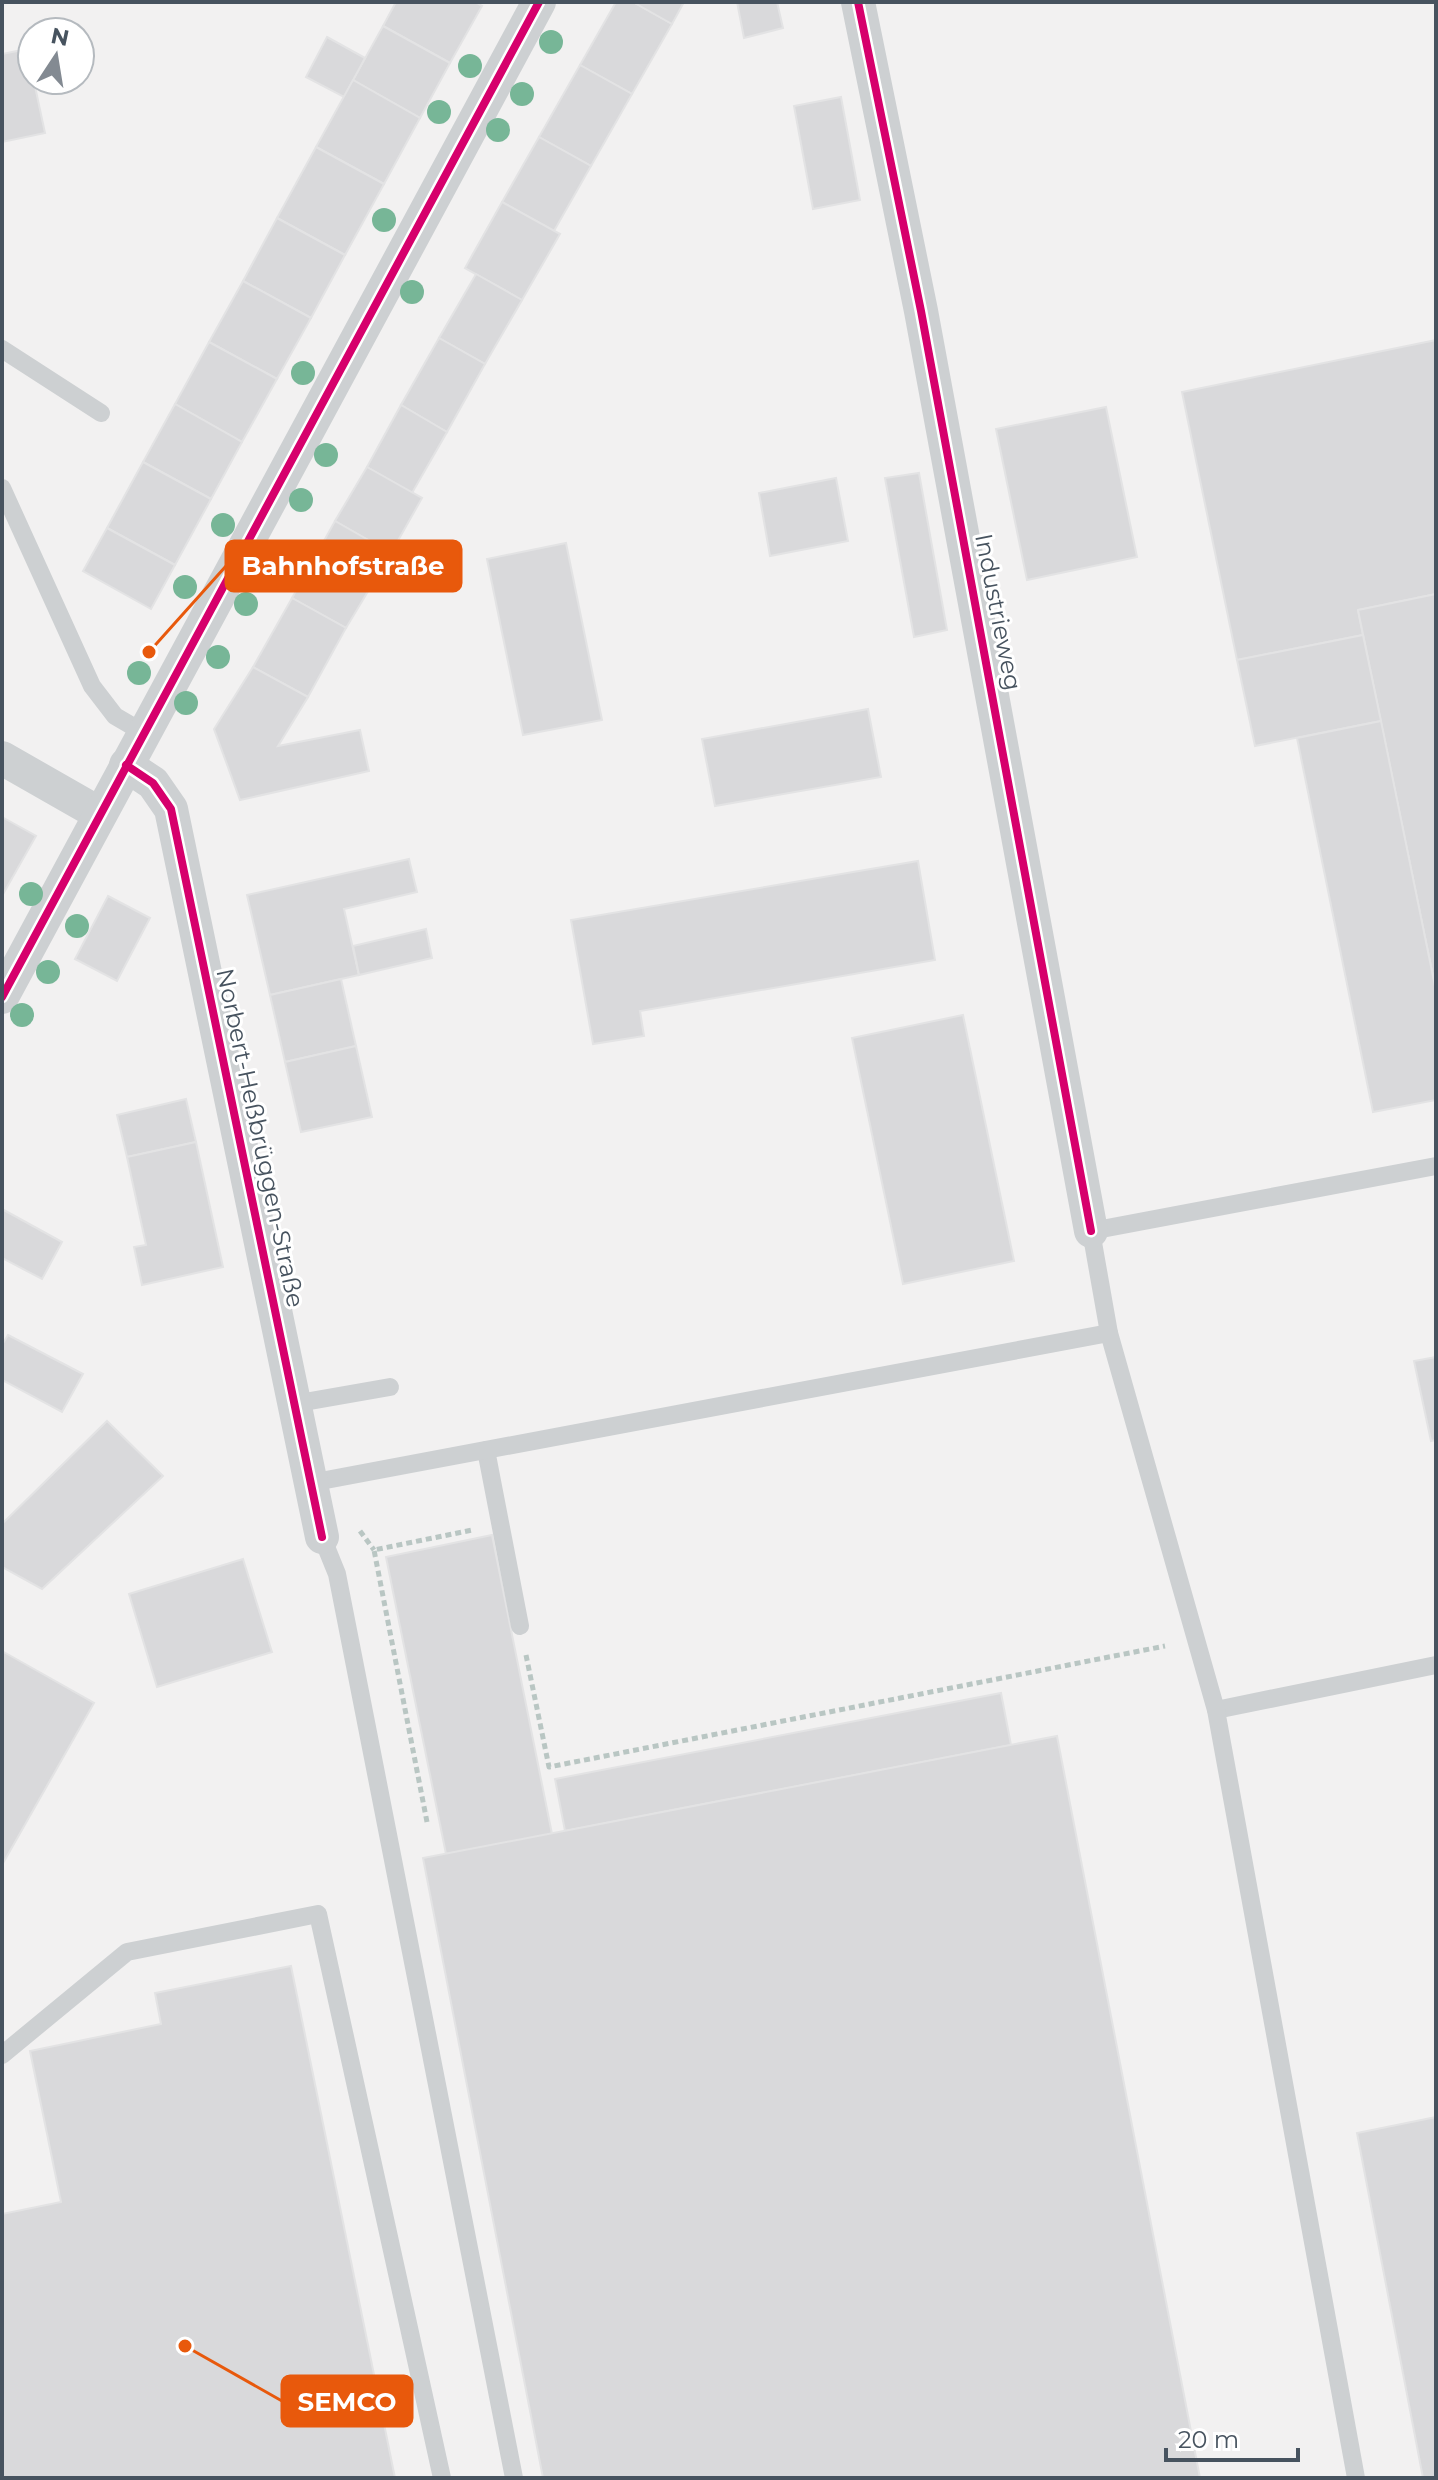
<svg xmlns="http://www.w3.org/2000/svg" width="1438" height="2480" font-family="Montserrat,sans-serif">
<rect width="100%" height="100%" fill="#f2f1f1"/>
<g fill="#d9d9db" stroke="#e3e3e4" stroke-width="2">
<path d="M396,2H475L482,6L450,63L383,26Z"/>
<path d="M616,2H633L672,24L632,94L580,65Z"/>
<path d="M633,2H684L672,24Z"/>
<path d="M737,2H777L783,28L744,38Z"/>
<path d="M383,26L450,63L420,118L353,80Z"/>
<path d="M327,37L365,58L344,97L306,77Z"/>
<path d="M27,49L45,133L2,142V54Z"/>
<path d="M580,65L632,94L591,166L539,137Z"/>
<path d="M353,80L420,118L384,184L316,147Z"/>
<path d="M841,97L860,200L813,209L794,106Z"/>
<path d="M539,137L591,166L554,231L502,202Z"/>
<path d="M316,147L384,184L345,255L277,218Z"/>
<path d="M502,202L560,234L522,300L465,268Z"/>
<path d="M277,218L345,255L311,318L243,281Z"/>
<path d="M476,274L522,300L485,364L439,338Z"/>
<path d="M243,281L311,318L277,379L209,342Z"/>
<path d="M439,338L485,364L447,432L401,405Z"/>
<path d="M1436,340V594L1358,610L1363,635L1237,660L1182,392Z"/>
<path d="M209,342L277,379L242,442L175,404Z"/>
<path d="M175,404L242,442L211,499L143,462Z"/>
<path d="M401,405L447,432L412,493L367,467Z"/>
<path d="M1106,407L1137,557L1027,580L996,429Z"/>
<path d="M143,462L211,499L175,565L107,528Z"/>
<path d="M367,467L422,498L391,553L335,521Z"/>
<path d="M919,473L947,630L914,637L885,478Z"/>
<path d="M836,478L848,541L770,556L759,493Z"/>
<path d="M335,521L391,553L346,628L292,598Z"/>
<path d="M107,528L175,565L151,609L83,571Z"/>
<path d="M566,543L602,720L523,735L487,559Z"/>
<path d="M1436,594V991L1358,610Z"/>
<path d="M292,598L346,628L308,697L253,667Z"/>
<path d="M1363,635L1381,721L1255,746L1237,660Z"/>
<path d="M253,667L308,697L278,746L360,730L369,771L240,800L214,729Z"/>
<path d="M868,709L881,777L715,806L702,739Z"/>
<path d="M1381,721L1436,991V1100L1373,1112L1297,738Z"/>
<path d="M2,817L36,836L2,896Z"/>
<path d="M409,859L417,892L344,909L359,975L270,995L247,895Z"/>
<path d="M918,861L935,960L640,1011L644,1036L593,1044L571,920Z"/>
<path d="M108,896L150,918L117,981L75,959Z"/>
<path d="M426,929L432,958L359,975L353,946Z"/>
<path d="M341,979L356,1046L285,1062L270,995Z"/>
<path d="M963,1015L1014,1261L903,1284L852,1038Z"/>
<path d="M356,1046L372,1117L301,1132L285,1062Z"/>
<path d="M186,1099L196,1142L127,1157L117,1115Z"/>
<path d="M196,1142L223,1267L142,1285L134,1247L146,1245L127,1157Z"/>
<path d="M2,1209L62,1242L42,1279L2,1258Z"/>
<path d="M8,1335L83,1374L62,1412L2,1380V1345Z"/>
<path d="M1436,1357V1440L1431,1441L1414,1361Z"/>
<path d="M107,1421L163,1476L42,1589L2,1567V1524Z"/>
<path d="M492,1535L552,1834L446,1854L386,1557Z"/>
<path d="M243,1559L272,1652L157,1687L129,1594Z"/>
<path d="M2,1651L94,1703L2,1865Z"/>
<path d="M1001,1693L1011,1745L565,1831L555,1779Z"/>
<path d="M1057,1736L1200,2478H543L423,1858Z"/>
<path d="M291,1966L395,2478H2V2214L61,2202L30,2051L161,2024L155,1993Z"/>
<path d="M1436,2117V2478H1423L1357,2133Z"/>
</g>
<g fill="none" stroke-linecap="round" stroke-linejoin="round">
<g stroke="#b9c6c3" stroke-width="5" stroke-dasharray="6 4" stroke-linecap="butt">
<path d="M360,1531L374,1550"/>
<path d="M526,1655L549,1767L1165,1646"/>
<path d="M427,1822L374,1550L472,1530"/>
</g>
<g stroke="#cdd0d2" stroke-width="18">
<path d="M2,349L101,413"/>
<path d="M2,488L92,686L115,716L144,733"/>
<path d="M293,1404L390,1387"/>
<path d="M486,1450L520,1626"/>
<path d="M310,1483L1109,1333"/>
<path d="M322,1537L337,1574L514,2478"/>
<path d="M1216,1710L1436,1665"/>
<path d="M2,2055L127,1952L318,1914L442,2478"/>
<path d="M1356,2478L1216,1710L1109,1333L1091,1231L1436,1166"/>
</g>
<g stroke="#cdd0d2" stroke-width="34">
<path d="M858,2L921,311L1091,1231"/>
<path d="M2,758L100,814"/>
<path d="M126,765L153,783L171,809L322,1537"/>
<path d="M2,997L539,2"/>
</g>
<g stroke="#fff" stroke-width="13">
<g id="cycleway">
<path d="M858,2L921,311L1091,1231"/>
<path d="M126,765L153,783L171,809L322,1537"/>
<path d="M2,997L539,2"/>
</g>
</g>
<use href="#cycleway" stroke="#d6006c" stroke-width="8"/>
</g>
<g fill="#77b697">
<circle cx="551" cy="42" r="12"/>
<circle cx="470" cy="66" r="12"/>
<circle cx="522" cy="94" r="12"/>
<circle cx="439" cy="112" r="12"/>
<circle cx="498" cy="130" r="12"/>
<circle cx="384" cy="220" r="12"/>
<circle cx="412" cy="292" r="12"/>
<circle cx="303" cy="373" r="12"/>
<circle cx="326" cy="455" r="12"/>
<circle cx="301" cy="500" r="12"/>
<circle cx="223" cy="525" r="12"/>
<circle cx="185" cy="587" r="12"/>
<circle cx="246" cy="604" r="12"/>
<circle cx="218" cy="657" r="12"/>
<circle cx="139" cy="673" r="12"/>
<circle cx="186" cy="703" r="12"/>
<circle cx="31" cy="894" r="12"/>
<circle cx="77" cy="926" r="12"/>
<circle cx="48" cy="972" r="12"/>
<circle cx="22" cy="1015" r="12"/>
</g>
<g text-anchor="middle" stroke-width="6" stroke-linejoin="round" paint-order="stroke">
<g font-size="24" fill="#47535f" stroke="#fff">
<text transform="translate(998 612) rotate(79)" y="8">Industrieweg</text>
<text transform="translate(260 1138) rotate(78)" y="8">Norbert-Heßbrüggen-Straße</text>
</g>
</g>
<path fill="none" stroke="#e8590c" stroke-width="3" d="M149 652L226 566M185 2346L282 2401"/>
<g fill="#e8590c" stroke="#fff" stroke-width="3">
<circle cx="149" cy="652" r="8"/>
<circle cx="185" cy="2346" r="8"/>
</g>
<g fill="#e8590c" stroke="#e8590c" stroke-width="3">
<rect x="226" y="541" width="235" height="50" rx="8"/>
<rect x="282" y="2376" width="130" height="50" rx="8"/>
</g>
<g font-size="26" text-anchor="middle" font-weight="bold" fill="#fff">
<text x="343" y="575">Bahnhofstraße</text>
<text x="347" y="2411">SEMCO</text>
</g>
<rect width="1438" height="2480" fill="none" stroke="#47535f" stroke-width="8"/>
<g transform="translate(56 56) rotate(12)"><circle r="38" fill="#ffffff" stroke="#b5babf" stroke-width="2"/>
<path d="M0-6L14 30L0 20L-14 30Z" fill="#838a92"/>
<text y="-12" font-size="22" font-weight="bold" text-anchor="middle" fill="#47535f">N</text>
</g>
<path d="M1166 2448v12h132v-12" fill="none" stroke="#47535f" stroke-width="4"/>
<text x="1178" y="2448" font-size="24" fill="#47535f" stroke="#ffffff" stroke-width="6" paint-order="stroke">20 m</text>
</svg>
